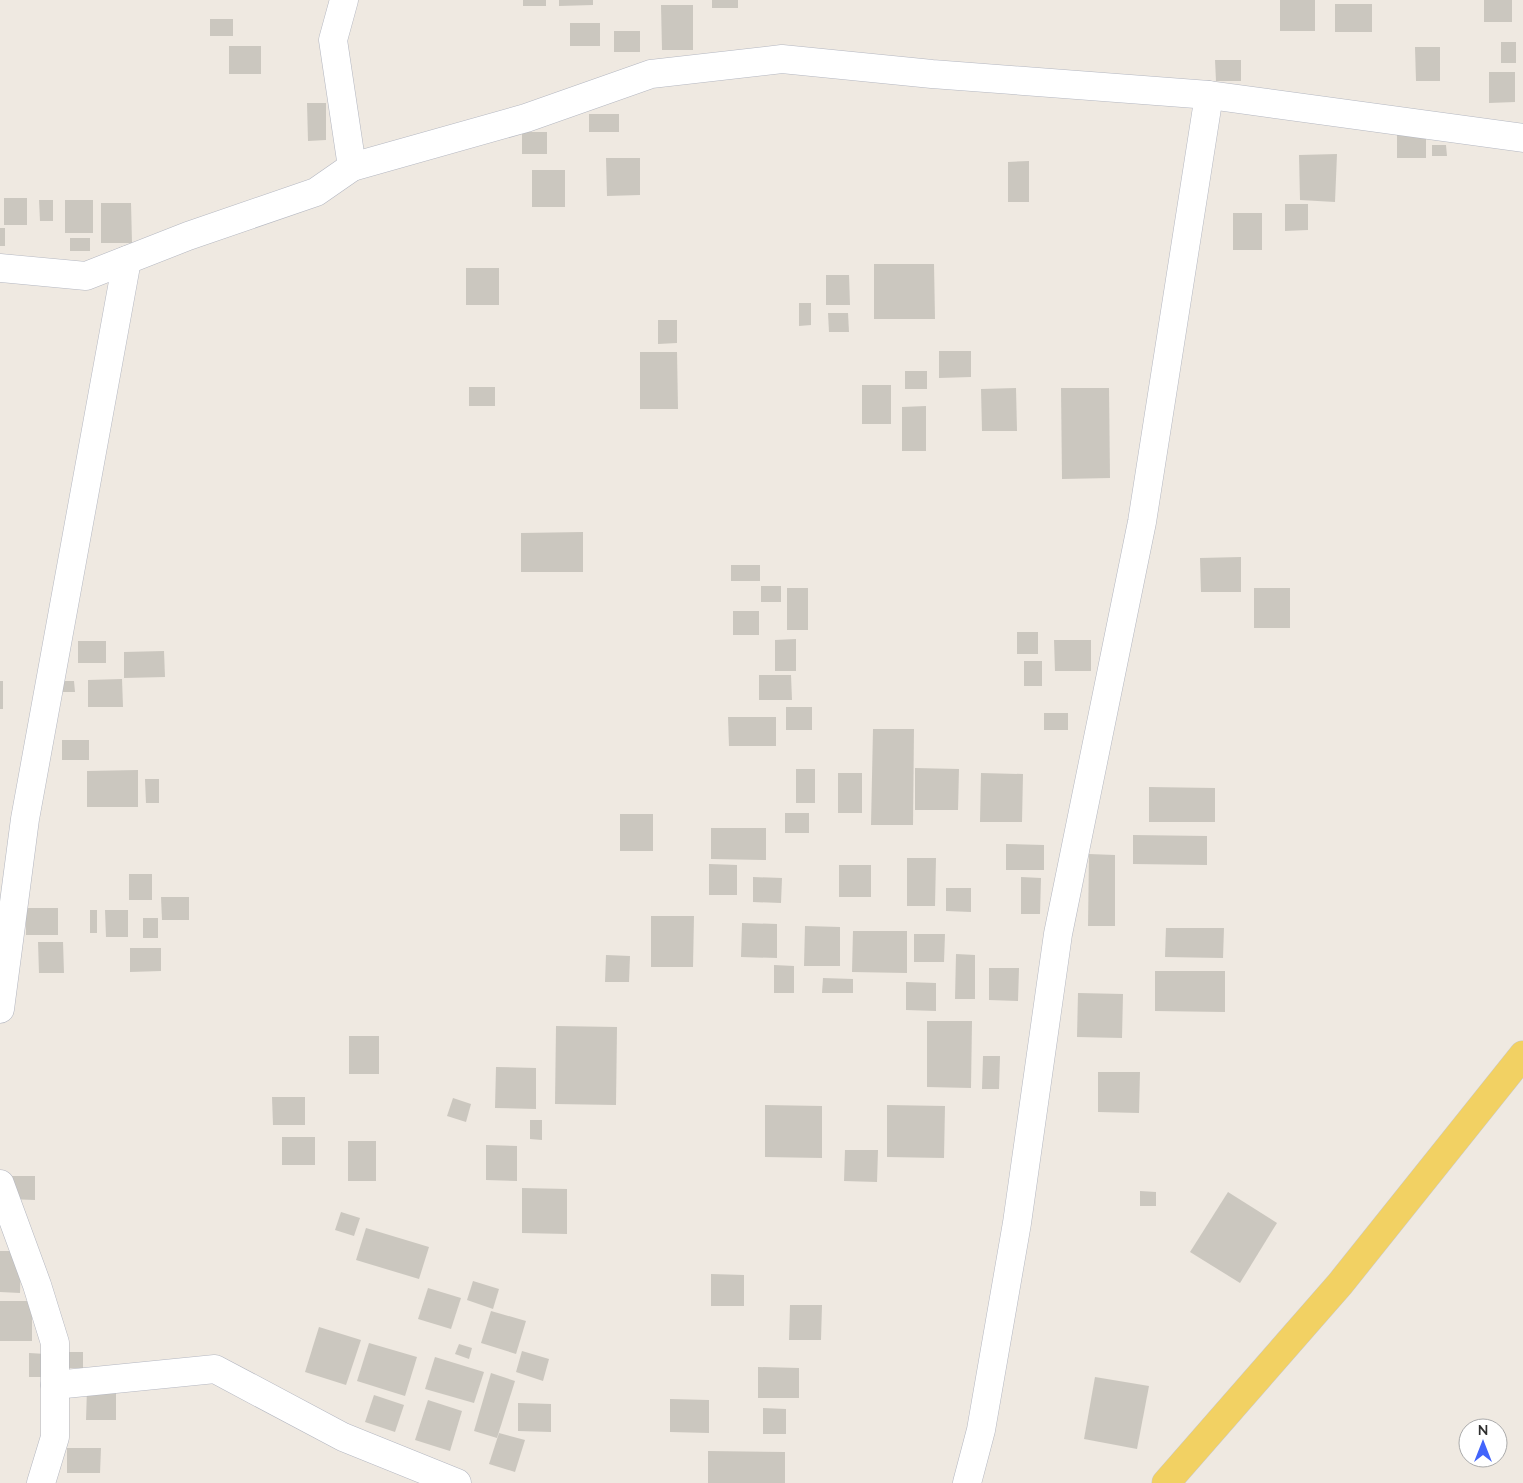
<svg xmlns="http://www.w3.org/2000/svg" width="1523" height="1483" font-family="Mulish,sans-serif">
<rect width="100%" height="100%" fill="#efe9e1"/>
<g fill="#cbc7bf">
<rect x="523" y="0" width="23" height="6"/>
<path d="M559,0H593V5L559,6Z"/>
<rect x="712" y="0" width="26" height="8"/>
<rect x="1280" y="0" width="35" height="31"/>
<rect x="1484" y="0" width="28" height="22"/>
<rect x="1335" y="4" width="37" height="28"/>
<path d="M661,5H693V50H662Z"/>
<rect x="210" y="19" width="23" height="17"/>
<rect x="570" y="23" width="30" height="23"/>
<rect x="614" y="31" width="26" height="21"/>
<rect x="1501" y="42" width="15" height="21"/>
<rect x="229" y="46" width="32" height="28"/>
<path d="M1415,47H1440V81H1416Z"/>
<path d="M1215,60H1241V81H1216Z"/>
<path d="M1489,72H1515V102L1489,103Z"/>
<path d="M307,103H326V140L308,141Z"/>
<rect x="589" y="114" width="30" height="18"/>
<rect x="522" y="132" width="25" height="22"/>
<rect x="1397" y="135" width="29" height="23"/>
<path d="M1432,145H1446L1447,156H1432Z"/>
<path d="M1337,154L1335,202L1300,200L1299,155Z"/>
<path d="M606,158H640V195L607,196Z"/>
<path d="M1029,161V202H1008V162Z"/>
<rect x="532" y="170" width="33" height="37"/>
<rect x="4" y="198" width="23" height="27"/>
<path d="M39,200H53V221H40Z"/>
<rect x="65" y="200" width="28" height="33"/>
<path d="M101,203H131L132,243H101Z"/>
<path d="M1285,204H1308V230L1285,231Z"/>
<rect x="1233" y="213" width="29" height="37"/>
<rect x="0" y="228" width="5" height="18"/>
<rect x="70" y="238" width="20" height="13"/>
<path d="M874,264H934L935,319H874Z"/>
<rect x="466" y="268" width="33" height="37"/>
<path d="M826,275H849L850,305H826Z"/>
<path d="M799,303H811V325L799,326Z"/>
<path d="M828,313H848L849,332H829Z"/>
<path d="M658,320H677V343L658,344Z"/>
<path d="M939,351H971V377L939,378Z"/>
<path d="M640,352H677L678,409H640Z"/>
<rect x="905" y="371" width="22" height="18"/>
<rect x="862" y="385" width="29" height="39"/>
<rect x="469" y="387" width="26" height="19"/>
<path d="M1016,388L1017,431H982L981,389Z"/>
<path d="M1061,388H1109L1110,478L1062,479Z"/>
<path d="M926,406V451H902V407Z"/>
<path d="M583,532V572H521V533Z"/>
<path d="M1241,557V592H1201L1200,558Z"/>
<rect x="731" y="565" width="29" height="16"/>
<rect x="761" y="586" width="20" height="16"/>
<rect x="787" y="588" width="21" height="42"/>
<rect x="1254" y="588" width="36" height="40"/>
<rect x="733" y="611" width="26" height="24"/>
<rect x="1017" y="632" width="21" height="22"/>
<path d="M796,639V671H775V640Z"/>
<path d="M1054,640H1091V671H1055Z"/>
<rect x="78" y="641" width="28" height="22"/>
<path d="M164,651L165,677L124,678V652Z"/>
<rect x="1024" y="661" width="18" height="25"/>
<path d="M759,675H791L792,700H759Z"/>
<path d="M122,679L123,707H88V680Z"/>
<rect x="0" y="681" width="3" height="28"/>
<path d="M63,681H74L75,692H63Z"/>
<rect x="786" y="707" width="26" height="23"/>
<rect x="1044" y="713" width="24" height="17"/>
<path d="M728,717H776V746H729Z"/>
<path d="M873,729H914L913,825H871Z"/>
<rect x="62" y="740" width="27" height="20"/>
<path d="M915,768L959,769L958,810H915Z"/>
<rect x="796" y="769" width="19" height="34"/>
<path d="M138,770V807H87V771Z"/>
<rect x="838" y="773" width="24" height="40"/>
<path d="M981,773L1023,774L1022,822H980Z"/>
<path d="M145,779H159V803H146Z"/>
<path d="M1149,787L1215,788V822H1149Z"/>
<rect x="785" y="813" width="24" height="20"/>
<rect x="620" y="814" width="33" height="37"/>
<path d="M711,828H766V860L711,859Z"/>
<path d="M1133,835L1207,836V865L1133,864Z"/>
<path d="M1006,844L1044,845V870H1006Z"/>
<path d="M1089,854L1115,855V926H1088Z"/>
<path d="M907,858H936L935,906H907Z"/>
<path d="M709,864L737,865V895H709Z"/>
<rect x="839" y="865" width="32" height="32"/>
<rect x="129" y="874" width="23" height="26"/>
<path d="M753,877L782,878L781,903L753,902Z"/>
<path d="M1021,877L1041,878L1040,914H1021Z"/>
<path d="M946,888H971V912L946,911Z"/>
<path d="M161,897H189V920H162Z"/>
<rect x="26" y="908" width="32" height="27"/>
<rect x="90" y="910" width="7" height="23"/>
<path d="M105,910H128V937H106Z"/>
<path d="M651,916H694L693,967H651Z"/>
<rect x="143" y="918" width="15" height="20"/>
<path d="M742,923L777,924V958L741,957Z"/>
<path d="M805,926L840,927V966H804Z"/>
<path d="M1166,928H1224L1223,958L1165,957Z"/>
<path d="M853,931H907V973L852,972Z"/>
<path d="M914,934H945L944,962H914Z"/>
<path d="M38,942H63L64,973H39Z"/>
<path d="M130,948H161V971L130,972Z"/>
<path d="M956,954L975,955V999H955Z"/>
<path d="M606,955L630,956L629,982H605Z"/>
<path d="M774,965L794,966V993H774Z"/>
<path d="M989,968H1019L1018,1001L989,1000Z"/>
<path d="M1155,971H1225V1012L1155,1011Z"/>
<path d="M823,978L853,979V993H822Z"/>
<path d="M906,982L936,983V1011L906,1010Z"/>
<path d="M1078,993L1123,994L1122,1038L1077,1037Z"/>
<path d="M927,1021H972L971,1088L927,1087Z"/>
<path d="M556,1026L617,1027L616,1105L555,1104Z"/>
<rect x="349" y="1036" width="30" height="38"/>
<path d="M983,1056H1000L999,1089H982Z"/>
<path d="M496,1067L536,1068V1109L495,1108Z"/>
<path d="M1098,1072H1140L1139,1113L1098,1112Z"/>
<path d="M272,1097H305V1125H273Z"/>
<path d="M453,1098L471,1104L466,1122L447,1116Z"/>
<path d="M765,1105L822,1106V1158L765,1157Z"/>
<path d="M887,1105L945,1106L944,1158L887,1157Z"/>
<path d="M530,1120H542V1140L530,1139Z"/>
<rect x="282" y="1137" width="33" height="28"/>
<rect x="348" y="1141" width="28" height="40"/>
<path d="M486,1145L517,1146V1181L486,1180Z"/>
<path d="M845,1150H878L877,1182L844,1181Z"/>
<path d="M9,1176H35V1200L8,1199Z"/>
<path d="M522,1188L567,1189V1234L522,1233Z"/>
<path d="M1140,1191L1156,1192V1206H1140Z"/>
<path d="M1228,1192L1277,1223L1240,1283L1190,1252Z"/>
<path d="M341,1212L360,1218L354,1236L335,1230Z"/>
<path d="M366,1228L429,1247L419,1279L356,1260Z"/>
<path d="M0,1251H21L20,1293L0,1292Z"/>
<path d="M711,1274L744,1275V1306H711Z"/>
<path d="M473,1281L499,1289L493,1309L467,1300Z"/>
<path d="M428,1288L461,1298L451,1329L418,1319Z"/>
<rect x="0" y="1301" width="32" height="40"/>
<path d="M790,1305H822L821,1340H789Z"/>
<path d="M491,1311L526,1321L516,1354L481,1343Z"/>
<path d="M319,1327L361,1340L346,1385L305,1372Z"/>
<path d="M369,1343L417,1357L405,1396L357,1381Z"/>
<path d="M459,1344L472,1348L469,1359L455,1354Z"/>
<path d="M522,1351L549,1359L543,1381L516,1372Z"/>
<rect x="66" y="1352" width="17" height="16"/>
<path d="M29,1353L46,1354V1377H29Z"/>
<path d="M435,1357L484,1372L474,1403L425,1389Z"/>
<path d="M758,1367L799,1368V1398H758Z"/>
<path d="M491,1373L515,1381L497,1438L474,1431Z"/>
<path d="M1095,1377L1149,1386L1137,1449L1084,1439Z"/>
<path d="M87,1388H116V1420H86Z"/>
<path d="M374,1395L404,1405L395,1432L365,1422Z"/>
<path d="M670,1399L709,1400V1433L670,1432Z"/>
<path d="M428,1400L462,1411L450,1451L415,1440Z"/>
<path d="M518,1403L551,1404V1432L518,1431Z"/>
<path d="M763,1408L786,1409V1434H763Z"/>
<path d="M499,1433L525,1440L515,1472L489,1464Z"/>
<path d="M67,1448H101L100,1473H67Z"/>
<path d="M708,1451L785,1452V1483H708Z"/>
</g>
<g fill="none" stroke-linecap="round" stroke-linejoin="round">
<g stroke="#b4b7c1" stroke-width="29">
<g id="minor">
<path d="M352,167L526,118L651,74L782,59L932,74L1209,95L1523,138"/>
<path d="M0,268L86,276L188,236L316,192L352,167L333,40L344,0"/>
<path d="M0,1009L25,819L127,260"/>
<path d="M0,1184L37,1285L55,1343V1437L41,1483"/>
<path d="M55,1385L215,1369L343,1437L457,1483"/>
<path d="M967,1483L981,1430L1017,1223L1058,934L1142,522L1209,95"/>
</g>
</g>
<g stroke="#c9c9c9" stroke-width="29">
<path id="major" d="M1166,1483L1340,1284L1523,1055"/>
</g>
<use href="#minor" stroke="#fff" stroke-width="28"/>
<use href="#major" stroke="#f2d163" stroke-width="28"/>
</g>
<g transform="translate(1483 1443)"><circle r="24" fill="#ffffff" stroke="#ababab"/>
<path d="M0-4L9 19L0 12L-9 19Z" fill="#4264fb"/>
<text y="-8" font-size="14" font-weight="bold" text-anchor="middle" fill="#2e2e2e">N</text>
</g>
</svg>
